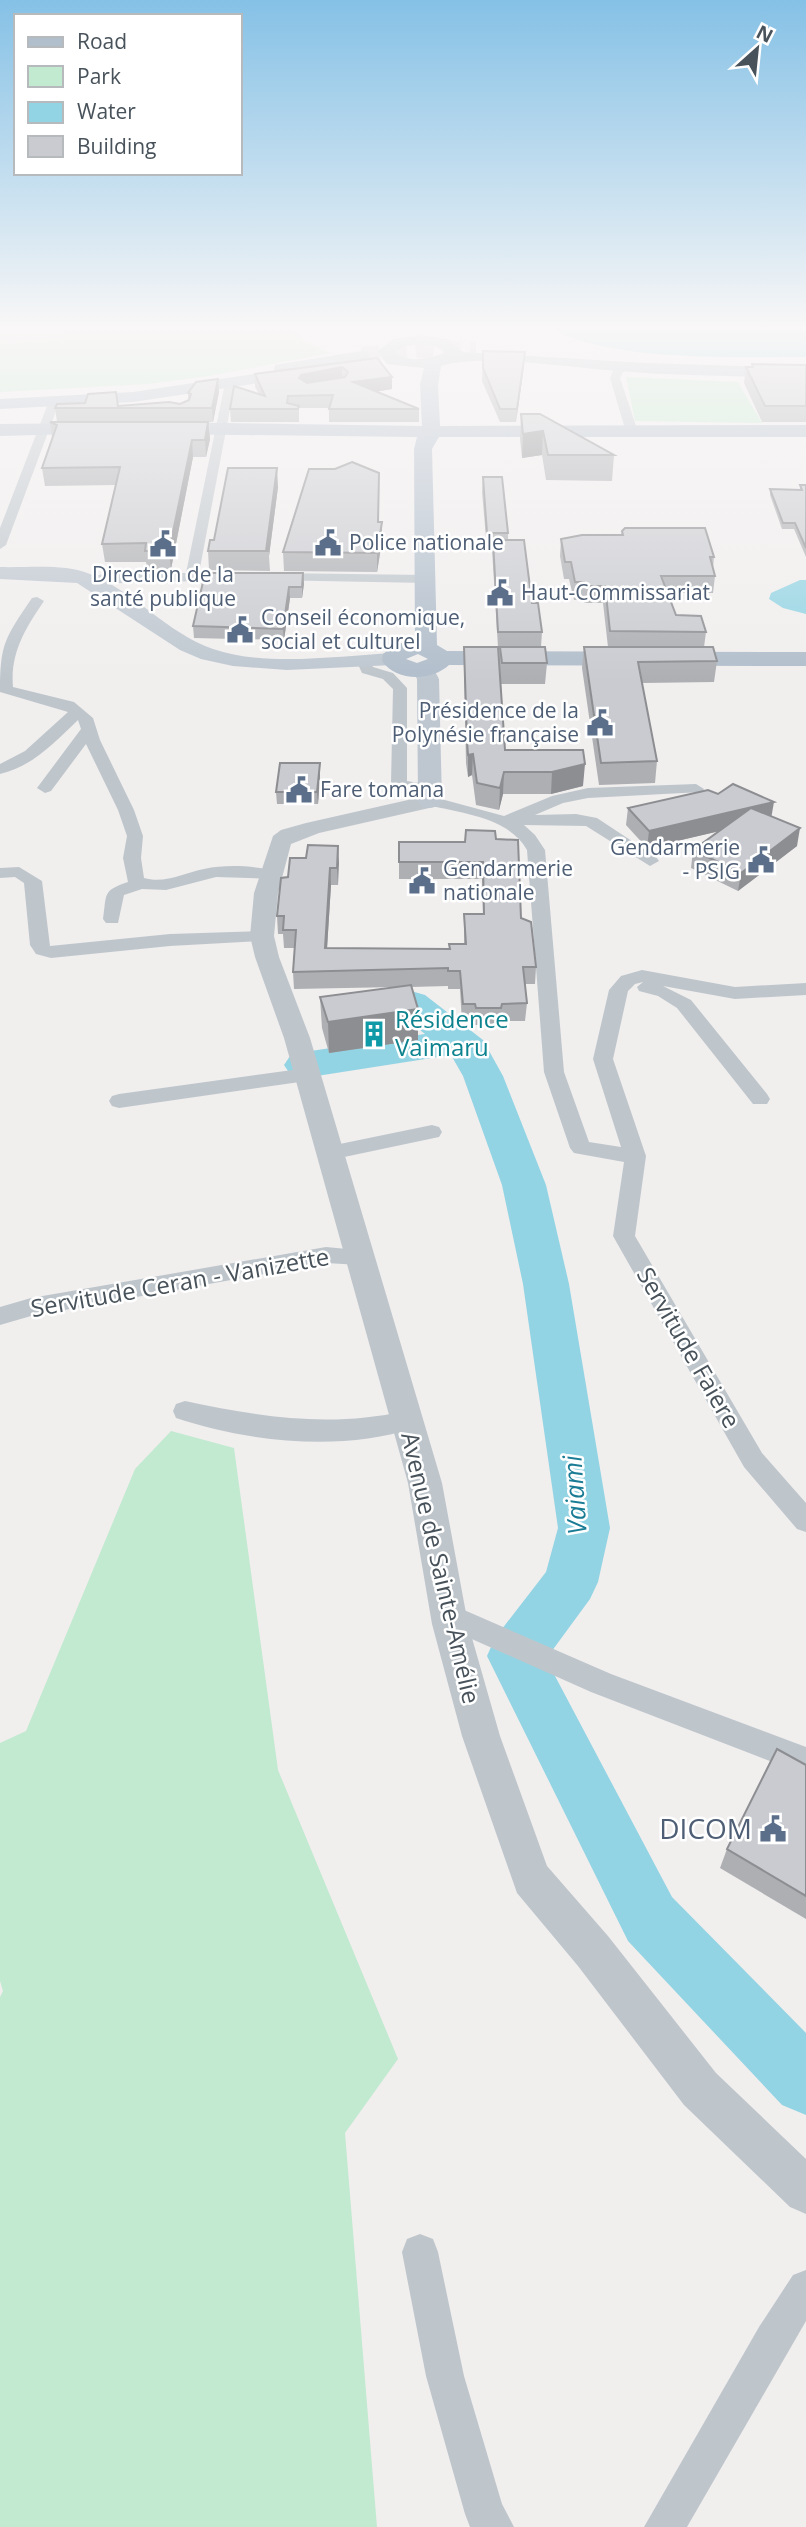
<svg xmlns="http://www.w3.org/2000/svg" width="806" height="2527" font-family="'Open Sans',sans-serif">
<rect width="100%" height="100%" fill="#f1eeee"/>
<g fill="#c1ead0">
<path d="M60,329H295L305,342L330,353L209,376L148,384L0,392V345L59,338L64,335Z"/>
<path d="M626,377L738,382L762,423L635,421Z"/>
<path d="M171,1431L234,1448L278,1770L398,2059L345,2133L377,2527H0V1997L3,1991L0,1981V1743L26,1731L135,1469Z"/>
</g>
<path fill="#f1ebe0" d="M29,329H60L64,335L55,339L0,345V331Z"/>
<g fill="#92d4e3">
<path d="M553,329H806V357C738,357 611,362 553,329Z"/>
<path d="M800,580H806V614L783,608L769,599L771,593Z"/>
</g>
<g fill="none" stroke-linecap="round" stroke-linejoin="round">
<path fill="#92d4e3" fill-rule="evenodd" d="M411,991L425,995L483,1040L503,1076L546,1185L569,1284L610,1528L598,1582L590,1599L546,1659L672,1897L806,2033V2115L782,2105L628,1941L487,1656L495,1638L546,1572L558,1528L523,1284L502,1185L463,1076L451,1055L304,1078L290,1074L284,1065L290,1056L304,1052L425,1034L397,1011L392,1003L397,995Z"/>
<path stroke="#c7c7c9" stroke-width="18" stroke-dasharray="18 9" stroke-linecap="butt" d="M362,356L420,349L476,350"/>
<g fill="#bec6cc" fill-rule="evenodd">
<path d="M627,364L632,367L623,372L620,378L638,432L632,435L626,432L610,378L614,368Z"/>
<path d="M229,385L234,388L199,573H234L239,574V580L84,584V578L104,574L186,573L224,388Z"/>
<path d="M49,401L59,403L6,545L0,549V528Z"/>
<path d="M272,573L427,575L434,579L427,583L267,580V574Z"/>
<path d="M37,597L44,601C25,629 10,653 13,687L74,702L93,718L100,740L134,810L143,836L141,858L144,878C165,884 184,873 204,869C227,864 255,866 277,871L280,875L277,879L216,877L166,890L142,889L124,895L118,923H106L103,919C107,893 102,891 128,882L123,858L127,836L118,810L86,744L51,791L45,793L37,788L81,729L78,720C54,743 33,766 0,774V764L25,751L68,712L0,692C0,643 5,638 32,598Z"/>
<path d="M363,656L368,657L373,667L393,673L407,688V781L436,786L438,789L436,792L407,793L391,783L393,689L383,679L362,673L356,660Z"/>
<path d="M696,784L704,789L702,792L588,798L563,803L535,815L576,814L597,818L656,857L659,861L650,866L586,826L524,825L535,835L545,850L564,1072L589,1142L621,1147L593,1059L609,990L621,976L642,970L735,987L806,983V995L735,999L663,986L691,1000L767,1094L770,1099L767,1104H753L677,1008L658,996L639,991L637,987L643,982L635,984L628,991L613,1059L646,1156L635,1236L762,1453L806,1503V1532L797,1529L744,1467L613,1236L624,1162L574,1153L570,1148L544,1072L527,850C508,816 458,813 424,804L422,801L430,796L504,816L552,796L588,788Z"/>
<path d="M19,867L42,881L50,946L170,934L262,931L271,936L262,941L170,946L51,958L36,954L30,945L24,883L15,877L0,878V868Z"/>
<path d="M307,1068L314,1070L317,1075L314,1080L119,1108L112,1106L109,1101L112,1096L119,1094Z"/>
<path d="M432,1125L439,1127L442,1132L439,1137L330,1160L322,1158L319,1153L322,1148L330,1146Z"/>
<path d="M326,1247L368,1251L371,1257L368,1263L360,1265L326,1263L31,1316L0,1325V1307L31,1298Z"/>
<path d="M185,1401C260,1417 330,1428 405,1411L414,1414L417,1421L414,1428C341,1452 248,1442 176,1418L173,1411L176,1404Z"/>
<path d="M448,1603L611,1674L806,1747V1775L591,1692L438,1624L434,1615L438,1606Z"/>
<path d="M420,2234L433,2239L438,2252L464,2376L502,2504L514,2527H470L465,2514L426,2376L402,2252L407,2239Z"/>
<path d="M806,2270V2321L687,2527H644L759,2327L793,2275Z"/>
</g>
<path fill="#bec6cc" fill-rule="evenodd" d="M430,795L438,796L441,801L438,806L319,833L291,844L278,893L274,936L279,957L310,1038L442,1483L468,1624L500,1736L547,1866L608,1936L716,2073L806,2159V2214L790,2207L684,2105L578,1966L517,1893L462,1736L432,1624L408,1483L284,1038L255,957L250,936L254,893L273,836L281,830L306,823Z"/>
<g fill="#bec7d0" fill-rule="evenodd">
<path d="M0,567C28,568 64,563 90,574C135,592 167,633 213,649C265,667 338,656 393,653L401,654L404,659L401,664L393,665L287,670L233,666L201,659L180,650L77,583L0,579Z"/>
<path d="M423,663L431,664L439,679L442,801L439,806L430,808L421,806L418,801L417,679L412,669L415,664Z"/>
</g>
<g fill="#b1becb" fill-rule="evenodd">
<path d="M421,335L447,339L463,352L645,363L806,368V378C743,376 680,376 618,371C572,368 481,353 441,366L438,385L440,426L806,425V437H439L432,449L437,645L447,651L806,652V666L449,665C432,681 396,682 382,661L383,654L396,644L415,641L414,449L417,437L159,434L150,428L159,422L422,426L420,385L424,368L387,364L377,351L394,339ZM421,344L435,346L446,352C432,359 406,364 395,352L405,346ZM418,654L428,659L417,663L406,659Z"/>
<path d="M362,351L368,352L370,356L368,360L312,369L311,375L305,376L133,402L0,409V399L133,392L274,371L275,365L281,364Z"/>
<path d="M100,423L107,425L109,429L107,433L0,436V424Z"/>
</g>
</g>
<g fill="#adafb3">
<path d="M483,351L525,352L524,365L516,422H500L482,381Z"/>
<path d="M377,358L392,377V389L376,392L419,409V422H329V408H299V422H231L230,409L259,394L255,387V374Z"/>
<path d="M752,364L806,365V422H762L744,383L746,367H752Z"/>
<path d="M218,379L219,392L213,422H57L55,408L85,403L118,406L180,404L188,401V393Z"/>
<path d="M521,414L614,455L612,481L546,480L542,455L522,458L520,439Z"/>
<path d="M50,422H208L210,439L206,457H193L171,569H147L146,562H105L102,544L116,485L45,486L42,468L52,438Z"/>
<path d="M483,477L508,533V540L542,632L541,647L547,663L545,684H501L505,750L583,786L551,794H503L499,810L476,805L472,775L468,777L466,763L464,668V647H498L492,549H487L482,492Z"/>
<path d="M800,485H806V557L794,529H782L770,495V489L800,490Z"/>
<path d="M278,487L269,556L270,571L209,570L208,551L214,540Z"/>
<path d="M378,522H382V541L377,572L284,571L283,552Z"/>
<path d="M622,531L714,557L713,568L715,576L713,593H668L676,615L706,632L704,647L717,661L714,682L642,683L657,761L655,783L599,785L582,668L584,647H608L603,603H584L583,600H574L569,579H564L560,556L561,539L621,535Z"/>
<path d="M303,573L304,584L302,598H290L284,640L194,638L193,626Z"/>
<path d="M320,763V775L318,804H277L276,792Z"/>
<path d="M628,808L771,816L797,846L738,891L691,868L693,850L719,831L647,848L626,825Z"/>
<path d="M496,839L536,967L535,984H525L527,1003L525,1021H501L500,1025H475V1022H462L460,989H448V986L411,987L418,1040L329,1053L322,1028L320,997L396,987L294,989L293,972L295,948H284L283,934H278L277,916L288,877L306,858L338,846V885H331L327,948L449,949L464,944V914H483L482,879H399V842H465Z"/>
<path d="M806,1765V1919L720,1868L727,1849Z"/>
</g>
<g fill="#8d8e92">
<path d="M525,352L524,365L516,422L517,409Z"/>
<path d="M342,367V380L301,387L299,378L301,375Z"/>
<path d="M392,377V389L354,395L353,382Z"/>
<path d="M218,379L219,392L213,422L212,408Z"/>
<path d="M208,422L210,439L206,457L205,440Z"/>
<path d="M543,431L542,455L522,458L523,434Z"/>
<path d="M192,440L193,457L171,569L169,551Z"/>
<path d="M277,468L278,487L269,556V551H266Z"/>
<path d="M382,522V541L377,572V553Z"/>
<path d="M303,573L304,584L302,598V587Z"/>
<path d="M289,587L290,598L284,640L283,629Z"/>
<path d="M473,754L472,775L468,777V755Z"/>
<path d="M320,763V775L318,804L317,792Z"/>
<path d="M585,764L583,786L551,794L552,772Z"/>
<path d="M504,772L503,794L499,810L500,788Z"/>
<path d="M774,802L771,819L647,848L649,831Z"/>
<path d="M800,828L797,846L738,891L741,873Z"/>
<path d="M338,846L339,863L338,885L337,868Z"/>
<path d="M330,868L331,885L326,965L325,948Z"/>
<path d="M418,1009V1040L329,1053L328,1022Z"/>
</g>
<g fill="#c9cbd0" stroke="#8d8e92" stroke-width="2" fill-rule="evenodd">
<path d="M483,351L525,352L517,409H500L483,368Z"/>
<path d="M377,358L392,377L353,382L419,409H329L333,395L288,396L287,403L299,406L298,409H230L234,386L265,396L255,374ZM342,367L348,372L345,377L307,383L299,378L301,375Z"/>
<path d="M752,364L806,365V406H765L746,367H753Z"/>
<path d="M218,379L212,408H55L57,404L85,403L88,394L116,392L118,406L169,402L180,404L189,400L191,394L188,393L196,382Z"/>
<path d="M521,414H540L614,455H548L543,431L523,434Z"/>
<path d="M50,422H208L205,440H192L169,551H145L146,543L102,544L120,467L42,468L57,425Z"/>
<path d="M352,462L379,473L378,522H382L377,553L283,552L309,469H335Z"/>
<path d="M228,468H277L266,551H269H208L210,540H214Z"/>
<path d="M483,477H502L508,533H487Z"/>
<path d="M800,485H806V548L795,523H783L770,489L802,490Z"/>
<path d="M625,528H705L714,557H710L715,576H661L676,615L701,616L706,632L610,631L605,586H585L584,582H575L571,562H565L561,539L582,535H623L622,531Z"/>
<path d="M493,540H524L532,603H538L542,632H498Z"/>
<path d="M205,573H303L302,587H289L283,629L193,626Z"/>
<path d="M464,647H498L505,750H583L585,764L552,772H504L500,788L477,783L473,754L468,755L467,741Z"/>
<path d="M500,647H545L547,663H502Z"/>
<path d="M584,647H713L717,661L638,662L657,761L601,763Z"/>
<path d="M280,763H320L317,792H276Z"/>
<path d="M733,784L774,802L649,831L628,808L708,790L718,794Z"/>
<path d="M751,808L800,828L741,873L693,850Z"/>
<path d="M466,830L495,831L496,839L518,840L521,918L531,922L536,967H523L527,1003L502,1004L501,1008H476L475,1004H463L460,971H448V968L293,972L296,930H283L284,916H277L281,878L288,877L290,858H306L308,845L338,846L337,868H330L325,948L450,949L449,944H466L464,914H484L483,862H399V842H465Z"/>
<path d="M411,985L418,1009L328,1022L320,997Z"/>
<path d="M777,1749L806,1765V1896L727,1849Z"/>
</g>
<linearGradient id="sky" x2="0" y2="1"><stop stop-color="#85c1e6"/><stop offset="0.48" stop-color="#f9f7f7"/><stop offset="1" stop-color="#f9f7f7" stop-opacity="0"/></linearGradient>
<rect width="806" height="682" fill="url(#sky)"/>
<defs>
<g id="civic-bare" transform="scale(2.1)"><path d="M-.6-6.5H3V-4.5H.6V-3L4-1V1h2V6H-6V1h2V-1L-.6-3ZM-1.2 2.5V6h2.4V2.5Z" fill="#5c6f8a" stroke="#fff" stroke-width="2.5" paint-order="stroke"/></g>
<g id="building-bare" transform="scale(2.1)"><path d="M-4-6H4V6H1V3H-1V6H-4ZM-2.5-4.3h1.7v1.8h-1.7ZM.8-4.3h1.7v1.8H.8ZM-2.5-1h1.7V.8h-1.7ZM.8-1h1.7V.8H.8Z" fill="#0f9aa8" stroke="#fff" stroke-width="2.5" paint-order="stroke"/></g>
</defs>
<g fill-rule="evenodd">
<use href="#civic-bare" x="328" y="543"/>
<use href="#civic-bare" x="163" y="544"/>
<use href="#civic-bare" x="500" y="593"/>
<use href="#civic-bare" x="240" y="630"/>
<use href="#civic-bare" x="600" y="723"/>
<use href="#civic-bare" x="299" y="790"/>
<use href="#civic-bare" x="761" y="860"/>
<use href="#civic-bare" x="422" y="881"/>
<use href="#building-bare" x="374" y="1034"/>
<use href="#civic-bare" x="773" y="1829"/>
</g>
<g text-anchor="middle" stroke-width="5" stroke-linejoin="round" paint-order="stroke">
<g font-size="21" fill="#4e5e75" stroke="#fff" text-anchor="start">
<text x="349" y="550">Police nationale</text>
<text x="163" y="582" text-anchor="middle">Direction de la<tspan x="163" dy="24">santé publique</tspan></text>
<text x="521" y="600">Haut-Commissariat</text>
<text x="261" y="625">Conseil économique,<tspan x="261" dy="24">social et culturel</tspan></text>
<text x="579" y="718" text-anchor="end">Présidence de la<tspan x="579" dy="24">Polynésie française</tspan></text>
<text x="320" y="797">Fare tomana</text>
<text x="740" y="855" text-anchor="end">Gendarmerie<tspan x="740" dy="24">- PSIG</tspan></text>
<text x="443" y="876">Gendarmerie<tspan x="443" dy="24">nationale</tspan></text>
</g>
<g font-size="24" fill="#0d838f" stroke="#fff" text-anchor="start">
<text x="395" y="1028">Résidence<tspan x="395" dy="28">Vaimaru</tspan></text>
</g>
<g font-size="24" fill="#48525a" stroke="#fff">
<text transform="translate(180 1283) rotate(-10)" y="8">Servitude Ceran - Vanizette</text>
<text transform="translate(688 1348) rotate(60)" y="8">Servitude Faiere</text>
<text transform="translate(440 1568) rotate(77)" y="8">Avenue de Sainte-Amélie</text>
</g>
<g font-size="26" font-style="italic" fill="#1a7c94" stroke="#fff">
<text transform="translate(575 1495) rotate(-94)" y="9">Vaiami</text>
</g>
<g font-size="28" fill="#4e5e75" stroke="#fff" text-anchor="end">
<text x="752" y="1839">DICOM</text>
</g>
</g>
<rect x="14" y="14" width="228" height="161" fill="#ffffff" stroke="#b6babd" stroke-width="2"/>
<rect x="28" y="37" width="35" height="10" fill="#b1becb" stroke="#b6babd" stroke-width="2"/>
<text x="77" y="49" font-size="21" fill="#48525a">Road</text>
<rect x="28" y="66" width="35" height="21" fill="#c1ead0" stroke="#b6babd" stroke-width="2"/>
<text x="77" y="84" font-size="21" fill="#48525a">Park</text>
<rect x="28" y="102" width="35" height="21" fill="#92d4e3" stroke="#b6babd" stroke-width="2"/>
<text x="77" y="119" font-size="21" fill="#48525a">Water</text>
<rect x="28" y="136" width="35" height="21" fill="#c9cbd0" stroke="#b6babd" stroke-width="2"/>
<text x="77" y="154" font-size="21" fill="#48525a">Building</text>
<g transform="translate(757 49) rotate(27)" stroke="#ffffff" stroke-width="5" paint-order="stroke">
<path d="M0-5L12 26L0 18L-12 26Z" fill="#48525a"/>
<text y="-10" font-size="19" font-weight="bold" text-anchor="middle" fill="#48525a">N</text>
</g>
</svg>
